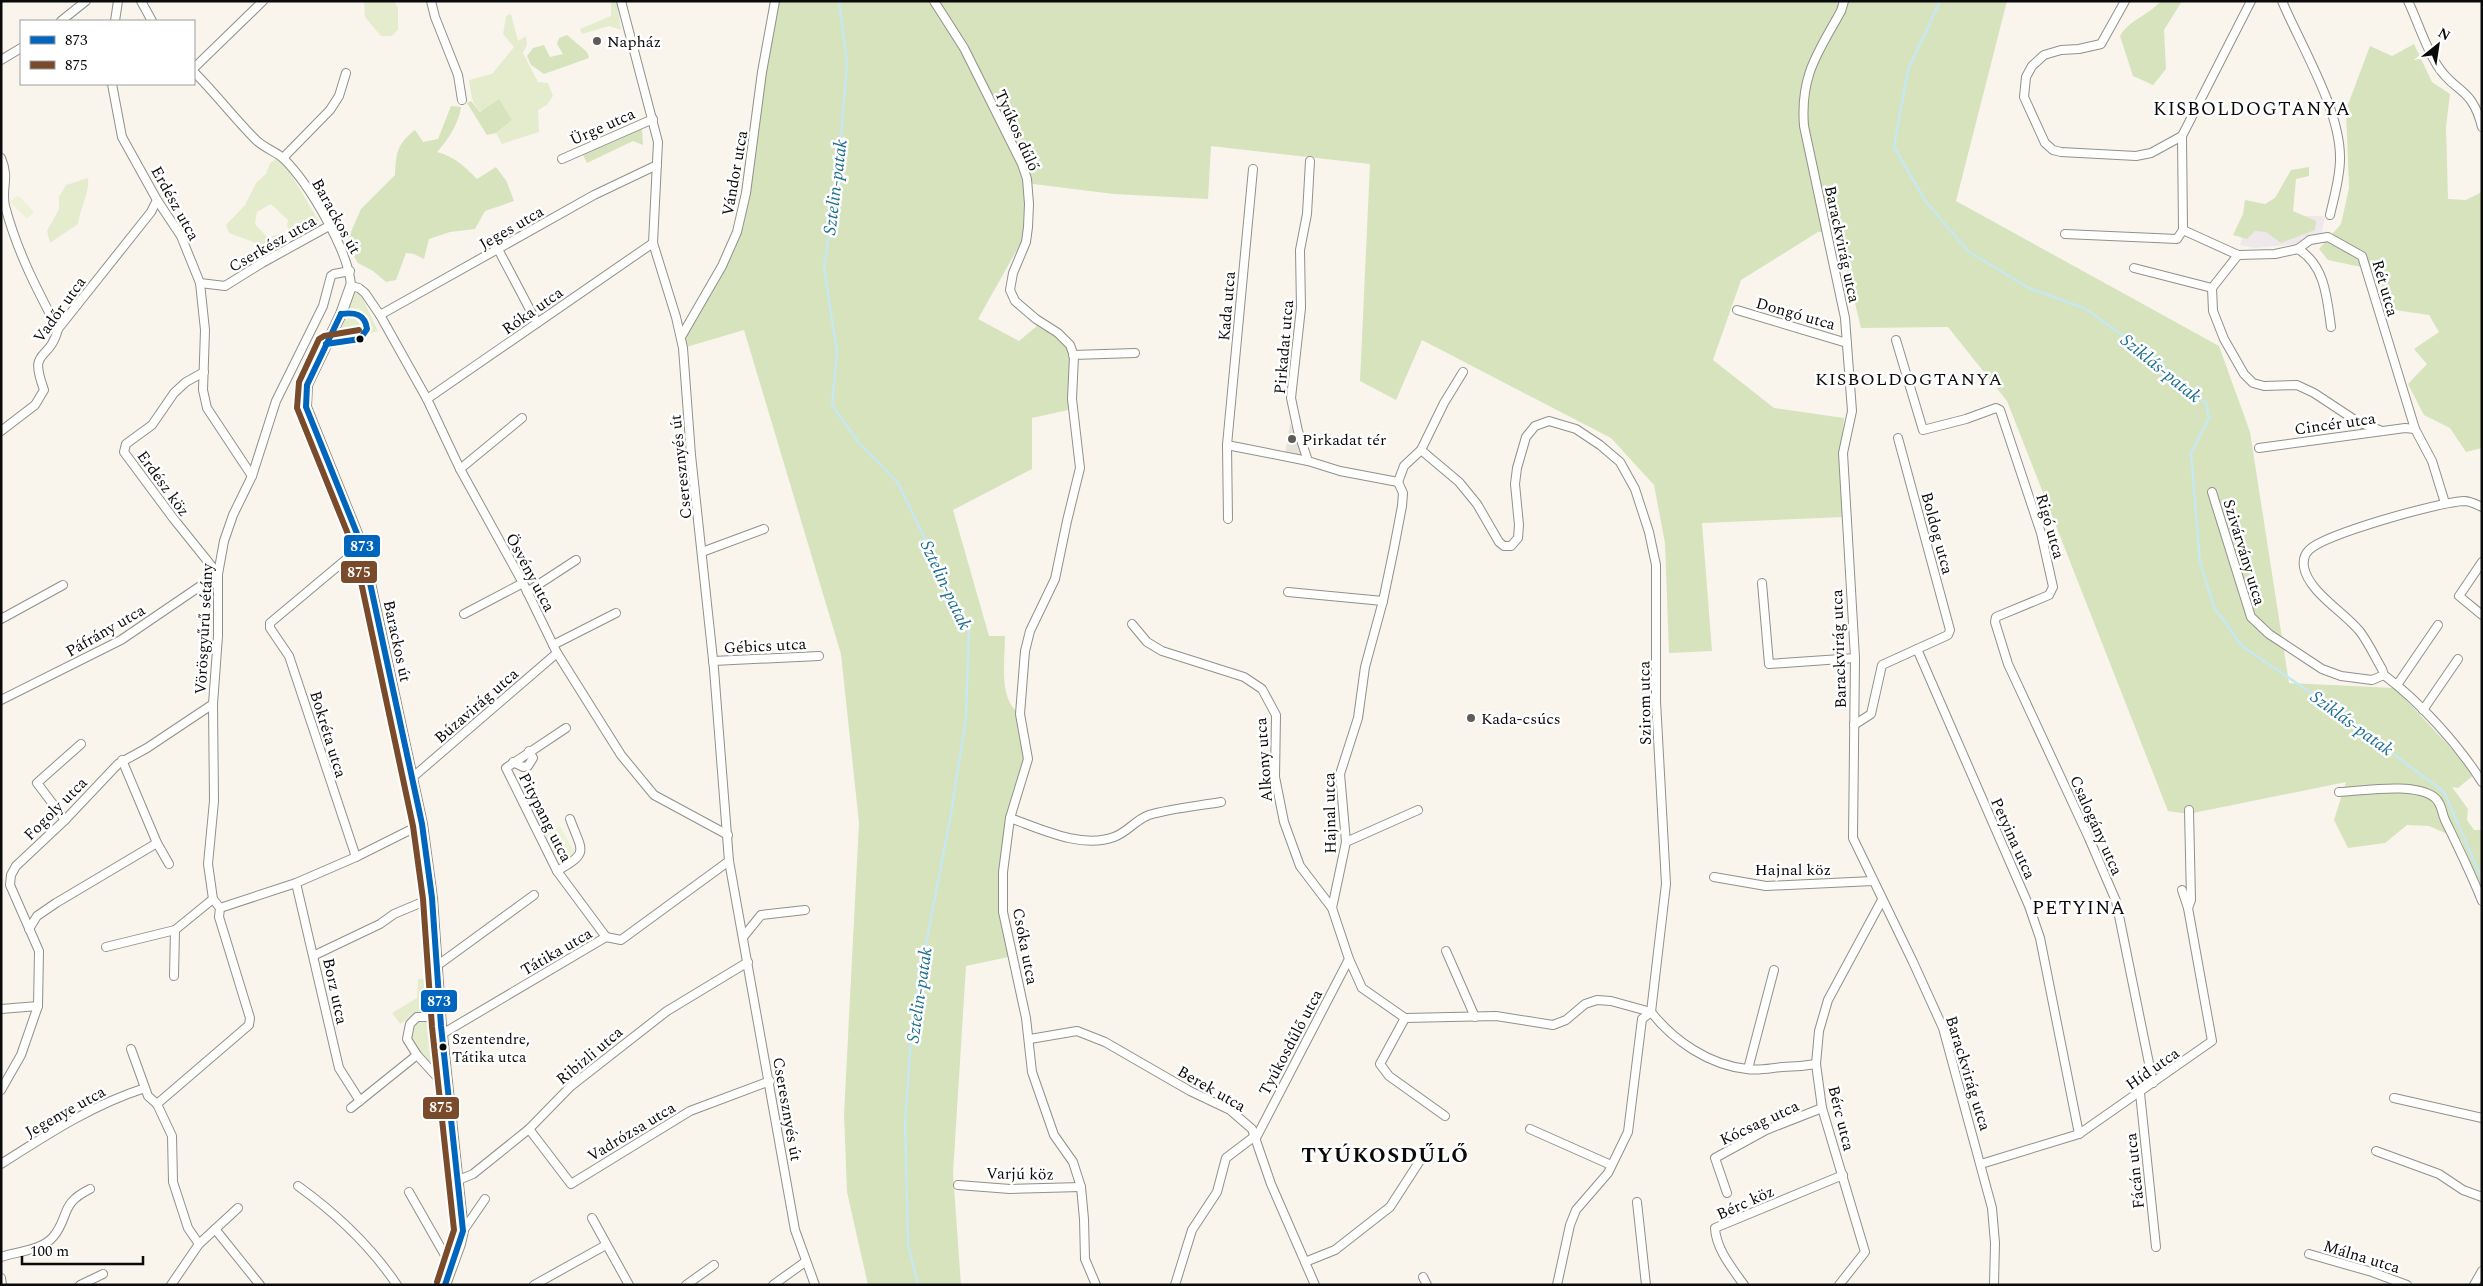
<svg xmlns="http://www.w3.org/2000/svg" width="2483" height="1286" font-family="Spectral,serif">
<rect width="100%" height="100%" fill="#f9f5ed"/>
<path fill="#efe8eb" d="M2249,216H2325L2321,236H2307L2299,244L2254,248L2240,245Z"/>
<g fill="#e5ecce">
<path d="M364,1H394L398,8V30L392,36H381L365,17Z"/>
<path d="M611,1H617L621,30L609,26L582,34L580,29L611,16Z"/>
<path d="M511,14L518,41L526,36L527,45L523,53L538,82L548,83L553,96L547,105L538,110L539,132L502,144L496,133L512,120C480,112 473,116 469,80L492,74L514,47L503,34L506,16Z"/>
<path d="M276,159L285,164L321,225L291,236L287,225L288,220L271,204L257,212L255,224L268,238L279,234L284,239L263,252L259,244L229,233L226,225L245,205L256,183L266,174L270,163Z"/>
<path d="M88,178C90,190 80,210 78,224L50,243L47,231L59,209V197L66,185Z"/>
<path d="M356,291L360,293L378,331L368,334C370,320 365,306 348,309L352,293Z"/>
<path d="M353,317L359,323C359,331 357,334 349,336L348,332H344L345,337L331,340L343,318Z"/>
<path d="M418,979L435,980L437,1011H421L400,1024L392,1013L417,998Z"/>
<path d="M420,1020C429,1020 433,1023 436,1031L440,1077L417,1050L410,1038L414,1024Z"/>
</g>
<g fill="#d6e3bd">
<path d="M775,1H2007L1956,201L2219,346L2250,432L2289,683L2395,688L2475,774L2458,788L2452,787L2468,809L2467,820L2474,830H2482V894L2461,840L2429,826L2407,825L2385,843L2348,848L2334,820L2346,782L2188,814L2168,811L2007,401L1948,327L1861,328L1838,232H1818L1741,280L1713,360L1774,408L1844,418L1841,463L1843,517L1702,523L1712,651L1669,653L1665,543L1654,485L1611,438L1422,340L1396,400L1360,381L1370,164L1211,146L1208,199L1114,194L1025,183L1023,239L978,319L1019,341L1037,326L1059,338L1070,349L1068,410L1032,418V469L953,510L989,636H1005C1005,660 998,700 1020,714L1027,748L1010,818L1003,912L1013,956L966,966L953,1173L961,1285H868L847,1192L844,1115L859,823L841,654L744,330L683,348L681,337L737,232Z"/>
<path d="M2161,1H2182L2164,30L2166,69L2153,85L2133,76L2120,36C2129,20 2149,15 2161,1Z"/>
<path d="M567,35L587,52L589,58L544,74L531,65L527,56L533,48L544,45L550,57L563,54L557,44L559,38Z"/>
<path d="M2414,44L2432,82L2450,94L2446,127L2448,199L2466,200L2482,192V448L2466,452L2450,428L2424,415L2408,384L2427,364L2414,349L2439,332L2429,315L2388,309L2375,270L2328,260L2319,249L2341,224L2349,188L2346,110L2370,46L2392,56Z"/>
<path d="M499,99L512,120L496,133L487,135L467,103L471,101L480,112Z"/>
<path d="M451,106L461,107C459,123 448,140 437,152C455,157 464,166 477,179L496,167L507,182L514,201L485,211L475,229L450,232L429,239L424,259L414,254L406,253L396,280L386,282L373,271L358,263L346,243L361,209L395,175C396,153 397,144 415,130L423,142L438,139Z"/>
<path d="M642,129L643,145L633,141L587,163L583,155Z"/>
<path d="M2309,167V176L2296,179L2293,211L2316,221L2315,230L2281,243L2266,232L2255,231L2247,239L2233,235L2243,214L2245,200L2265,204L2275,198L2291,170Z"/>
</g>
<g fill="#edf1d8">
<path d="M18,195L34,212L27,219L10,202Z"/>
<path d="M560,826L576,855L561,863L545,834Z"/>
</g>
<path fill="#e8e3da" d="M1290,423L1304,458L1285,455Z"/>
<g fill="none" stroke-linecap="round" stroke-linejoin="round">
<g stroke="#c7e8f0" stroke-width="2.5">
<path d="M839,1L847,63L837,185L824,267L837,352L832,405L859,443L898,483L969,630L966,719L950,819L913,1012L905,1121L908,1244L918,1285"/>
<path d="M1940,1L1908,70L1894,147L1926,202L1969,252L2029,288L2086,309L2162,364L2181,386L2206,403L2209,418L2191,453L2200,562L2214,607L2242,646L2323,701L2444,792L2482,879"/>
</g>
<g stroke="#92908c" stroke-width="10">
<g id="minor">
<path d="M141,1L152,21"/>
<path d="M431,1L435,17L458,75L462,100"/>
<path d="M621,1L658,142L653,243L676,317L683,348L691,455L714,669L729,861L795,1230L815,1285"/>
<path d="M934,1L964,48L1022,164L1027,179L1029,204L1028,227L1026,242L1013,273L1010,290L1015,301L1036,319L1058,333L1070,345L1074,356L1072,399L1080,468L1067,521L1055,579L1030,631L1025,651L1020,714L1028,759L1010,818L1003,872V912L1026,1018L1032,1072L1054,1135L1073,1162L1081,1187L1084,1219L1085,1259L1096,1285"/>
<path d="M1844,1L1841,11C1818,53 1800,75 1804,126L1845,318L1852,411L1843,453L1855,658L1853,838L1913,962L1943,1028L1992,1208L1995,1243L1994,1285"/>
<path d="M2125,1L2101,44L2079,49L2061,50L2044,55L2032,66L2026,77L2024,97L2045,143L2053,150L2061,152L2136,156L2151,153L2182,136L2251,1"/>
<path d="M2282,1C2301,46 2341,111 2340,159C2340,178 2334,197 2330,215"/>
<path d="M2408,1C2418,22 2425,46 2437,65C2454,93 2472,86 2482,127"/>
<path d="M61,21L86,1"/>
<path d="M115,21L118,1"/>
<path d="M1,60L21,48"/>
<path d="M194,68L263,1"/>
<path d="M194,72C216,94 234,118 256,140C264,148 277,152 284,159C309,184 349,251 351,286L359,288L365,293L380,315L427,399L460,469L523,583L557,653L621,755L654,795L728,835"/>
<path d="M112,84L122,137L157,200L181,236L200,283L205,330L203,390L207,408L252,476"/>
<path d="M2182,136L2183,230"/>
<path d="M1,158C10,179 1,187 5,206C17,251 36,288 58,329"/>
<path d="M283,158L330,110L339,96L346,73"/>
<path d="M562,159L653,119"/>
<path d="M1310,161L1307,214L1300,250L1301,308L1291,398L1298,431L1308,461L1340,471L1398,482"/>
<path d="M2183,230L2238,255L2275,254L2298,249L2310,240L2328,237L2362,256L2415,429L2432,461L2445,503"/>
<path d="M2065,234L2177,239L2183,230"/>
<path d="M2298,249C2325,265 2327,298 2331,327"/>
<path d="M499,251L537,323"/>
<path d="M2238,255L2212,288L2213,311L2224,339L2244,374L2253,383L2264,386L2297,385L2314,393L2358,422L2382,431"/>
<path d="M2134,268L2212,288"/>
<path d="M200,283L225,286L262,263L329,226"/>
<path d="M1737,310L1847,343"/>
<path d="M380,315L594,195L657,165"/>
<path d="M681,337L722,266L737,232L746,193L762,72L775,1"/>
<path d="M1896,340L1923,430L1966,419L1996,408L2000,410L2041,533L2053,587L2049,595L1996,617L1995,622L2008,664L2088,836L2116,901L2153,1083"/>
<path d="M1073,355L1135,353"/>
<path d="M427,399L653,243"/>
<path d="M1,431L35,405L44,390C28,346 49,364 58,329L151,212L157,200"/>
<path d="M1227,445L1308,461"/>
<path d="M2259,448L2405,428L2415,429"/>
<path d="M1421,450L1459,482L1477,504L1499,542L1504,546H1511L1518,538L1519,525L1515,484L1517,468L1526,437L1535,426L1549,421L1576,429L1600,445L1620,462L1635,489L1649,532L1656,565V701L1666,884L1651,1012L1642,1019L1628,1132L1608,1173L1576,1210L1570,1225L1557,1285"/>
<path d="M460,469L522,418"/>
<path d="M1398,482L1403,493L1402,506L1394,548L1383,601L1365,667L1358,718L1340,774L1346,842L1332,908L1349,959L1362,988L1405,1018L1496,1016L1553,1025L1566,1020L1585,1004L1597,1000L1611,1001L1651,1012"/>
<path d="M1398,482L1404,466L1421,450L1444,403L1463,372"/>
<path d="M2212,492L2251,617L2269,634L2322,669L2341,676L2372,680L2384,675"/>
<path d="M2482,507C2476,504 2470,501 2464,501C2439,502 2325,534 2309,550C2304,555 2303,561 2304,567C2308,592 2347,614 2361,633C2369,644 2375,657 2382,669L2384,675C2420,702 2458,744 2482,782"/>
<path d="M1228,519L1227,445L1253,169"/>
<path d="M702,552L764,529"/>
<path d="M2482,562L2459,596L2482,615"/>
<path d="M1762,583L1769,664L1855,658"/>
<path d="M527,592L576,560"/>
<path d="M1288,592L1383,601"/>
<path d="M464,614L523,583"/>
<path d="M1,619L63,585"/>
<path d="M1132,624L1147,642L1162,651L1244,677L1262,689L1276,715L1275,777L1284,822L1300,866L1332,908"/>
<path d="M553,645L616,613"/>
<path d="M1917,649L2029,906L2040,938L2079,1134"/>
<path d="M713,661L819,656"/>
<path d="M2397,685L2438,625"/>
<path d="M1,700L121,640L218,574L173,518L124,452L126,444L152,425L174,393L186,382L204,372"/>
<path d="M2423,710L2458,659"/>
<path d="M1854,725L1871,714L1882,665L1948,635L1950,630L1898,438"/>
<path d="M566,728L506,768L557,871L606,937"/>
<path d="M122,760L157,843L169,864"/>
<path d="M513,762L523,767L528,766L533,758L529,751"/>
<path d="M413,777L557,653"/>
<path d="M2339,792C2363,791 2414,782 2434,797C2442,803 2441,811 2445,820C2458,847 2471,873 2482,901"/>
<path d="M1010,818C1041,829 1081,849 1114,837C1128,832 1135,820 1149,815C1172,808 1198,806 1221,802"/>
<path d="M65,820L37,783L81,744"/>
<path d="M1346,842L1418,810"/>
<path d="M356,857L289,656L270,628V623L362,546"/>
<path d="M557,871C590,852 582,852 570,819"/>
<path d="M1714,877L1766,886L1873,881"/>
<path d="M296,883L356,857L422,824"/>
<path d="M2182,890L2188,908"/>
<path d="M220,908L296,883L339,1068L360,1101"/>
<path d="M29,929L37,916L56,903L157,843"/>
<path d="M744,936L761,915L805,910"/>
<path d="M106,947L175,930"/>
<path d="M1446,951L1475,1017"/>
<path d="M315,955L380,924L394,914L432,898"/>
<path d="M438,965L534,895"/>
<path d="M174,976L175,930L213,899"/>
<path d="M1,1009L38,1006"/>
<path d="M1651,1012C1674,1041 1709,1065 1747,1069C1758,1071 1771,1068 1782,1067C1794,1067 1805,1066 1816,1064"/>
<path d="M1405,1018L1380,1064L1389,1076L1445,1116"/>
<path d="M441,1026L431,1017H417L410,1024L407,1039L417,1055L448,1089"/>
<path d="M442,1034L606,937L621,940L729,861"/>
<path d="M1030,1039L1077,1031L1105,1042L1190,1091L1230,1110L1252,1129L1271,1184L1315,1285"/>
<path d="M131,1049L148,1096L157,1104L172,1136L173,1182L188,1228L199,1244"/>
<path d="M1748,1069L1774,970"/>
<path d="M1,1090L21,1055L38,1006L39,951L10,885L11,875L16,866L65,820L118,764L147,748L213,704"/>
<path d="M2140,1093L2156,1247"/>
<path d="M2394,1098L2482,1118"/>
<path d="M157,1104L249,1025L250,1018L219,917L220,908L213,899L208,864L214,801L213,704L218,636V574L224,541L233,515L252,476L276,401L323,306L331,276L334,274L350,271"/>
<path d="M351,1108L417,1055"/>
<path d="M529,1129L571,1184L690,1111L770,1081"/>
<path d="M1530,1129L1611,1165"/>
<path d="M1256,1138L1349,959"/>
<path d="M2376,1151L2439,1174L2463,1190L2482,1197"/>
<path d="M1,1164C48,1134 92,1105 145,1088"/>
<path d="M1981,1164L2079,1134L2212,1041L2188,908L2191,900L2189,810"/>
<path d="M456,1181L473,1174L529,1129L571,1086L667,1011L748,962"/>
<path d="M958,1185L1010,1189L1081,1187"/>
<path d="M298,1186C337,1214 370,1245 397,1285"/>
<path d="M409,1192L446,1257L454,1263"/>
<path d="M1727,1193L1715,1158L1766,1130L1822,1108"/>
<path d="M1637,1202L1646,1285"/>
<path d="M592,1218L629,1285"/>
<path d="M215,1229L260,1285"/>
<path d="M463,1231L485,1199"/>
<path d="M2309,1254L2372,1272L2407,1285"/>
<path d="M1,1257C16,1252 42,1250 53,1237C70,1217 59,1204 90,1189"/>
<path d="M1305,1262L1335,1250L1390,1207L1421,1159"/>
<path d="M1423,1277L1427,1285"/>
<path d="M1,1278L2,1285"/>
<path d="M80,1285L103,1274"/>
<path d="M171,1285L199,1244L238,1208"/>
<path d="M534,1285L606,1245"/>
<path d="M686,1285L714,1265"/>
<path d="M773,1285L805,1262"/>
<path d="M1175,1285L1192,1230L1217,1192L1226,1158L1255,1136"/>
<path d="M1744,1285C1732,1268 1716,1249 1715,1228L1843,1175"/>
<path d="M1839,1285L1865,1252L1822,1108L1816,1064L1819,1031L1828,1000L1882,900"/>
<path d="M2474,1285L2482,1271"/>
</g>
</g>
<g stroke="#92908c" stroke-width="12">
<path id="tertiary" d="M351,286L341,314L307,385L306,407L362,546L422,824L432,898L441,1026L463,1231L460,1244L445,1285"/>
</g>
<use href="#minor" stroke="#fefefc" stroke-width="8"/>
<use href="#tertiary" stroke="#fefefc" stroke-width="10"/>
<g stroke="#fff" stroke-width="10">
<g id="bus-1">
<path d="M341,314L307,385L306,407L362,546L422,824L432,898L441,1026L463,1231L445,1285"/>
<path d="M326,344L360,339L367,329C365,314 355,312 341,314"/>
</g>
</g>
<g stroke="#fff" stroke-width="10">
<path id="bus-2" d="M359,330L324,336L319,339L299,382L297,408L354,549L413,826L423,899L432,1027L454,1230L437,1282"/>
</g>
<use href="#bus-1" stroke="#0065bd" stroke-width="6"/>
<use href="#bus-2" stroke="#7a4b2a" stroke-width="6"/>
</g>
<g fill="#5e5c59" stroke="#fff" stroke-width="2">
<circle cx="597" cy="41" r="5"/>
<circle cx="1292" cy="439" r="5"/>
<circle cx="1471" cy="718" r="5"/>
</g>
<g fill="#0a0a0a" stroke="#fff" stroke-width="2">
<circle cx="360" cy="339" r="4.5"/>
<circle cx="443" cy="1047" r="4.5"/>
</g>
<g text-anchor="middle" stroke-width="5" stroke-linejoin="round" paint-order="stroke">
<g font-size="15" fill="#0a0a0a" stroke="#fff" text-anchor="start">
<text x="452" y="1044">Szentendre,<tspan x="452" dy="18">Tátika utca</tspan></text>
</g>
<g font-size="16" fill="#0a0a0a" stroke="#fff" text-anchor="start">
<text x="607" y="47">Napház</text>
<text x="1302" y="445">Pirkadat tér</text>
<text x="1481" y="724">Kada-csúcs</text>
</g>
<g font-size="16" fill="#0a0a0a" stroke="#fff">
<text transform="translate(602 126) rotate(-24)" y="6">Ürge utca</text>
<text transform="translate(1018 130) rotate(66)" y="6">Tyúkos dűlő</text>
<text transform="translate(734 173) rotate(-80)" y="6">Vándor utca</text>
<text transform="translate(176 203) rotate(61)" y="6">Erdész utca</text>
<text transform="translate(337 216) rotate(61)" y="6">Barackos út</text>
<text transform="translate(511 227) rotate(-30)" y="6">Jeges utca</text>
<text transform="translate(272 243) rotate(-30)" y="6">Cserkész utca</text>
<text transform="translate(1843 244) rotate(78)" y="6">Barackvirág utca</text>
<text transform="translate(2386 288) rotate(74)" y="6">Rét utca</text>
<text transform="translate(1226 306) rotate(-85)" y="6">Kada utca</text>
<text transform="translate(59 309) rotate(-54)" y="6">Vadőr utca</text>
<text transform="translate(532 310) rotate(-35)" y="6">Róka utca</text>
<text transform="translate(1796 313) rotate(16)" y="6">Dongó utca</text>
<text transform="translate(1283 347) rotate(-85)" y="6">Pirkadat utca</text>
<text transform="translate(2335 423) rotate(-8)" y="6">Cincér utca</text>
<text transform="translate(680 467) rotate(-96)" y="6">Cseresznyés út</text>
<text transform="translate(164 483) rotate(54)" y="6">Erdész köz</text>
<text transform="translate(2051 526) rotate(74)" y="6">Rigó utca</text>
<text transform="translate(1938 533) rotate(75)" y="6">Boldog utca</text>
<text transform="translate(2245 552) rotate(73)" y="6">Szivárvány utca</text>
<text transform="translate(531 572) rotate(62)" y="6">Ösvény utca</text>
<text transform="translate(203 629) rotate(-87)" y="6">Vörösgyűrű sétány</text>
<text transform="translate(105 630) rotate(-30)" y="6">Páfrány utca</text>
<text transform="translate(398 641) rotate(78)" y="6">Barackos út</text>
<text transform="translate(765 645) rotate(-3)" y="6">Gébics utca</text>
<text transform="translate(1838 649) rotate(-92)" y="6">Barackvirág utca</text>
<text transform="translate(1644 703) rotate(-91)" y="6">Szirom utca</text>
<text transform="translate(476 705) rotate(-41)" y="6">Búzavirág utca</text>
<text transform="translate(329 734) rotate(73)" y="6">Bokréta utca</text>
<text transform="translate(1263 760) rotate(-94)" y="6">Alkony utca</text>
<text transform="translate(55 808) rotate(-45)" y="6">Fogoly utca</text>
<text transform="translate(1329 813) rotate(-91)" y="6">Hajnal utca</text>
<text transform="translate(546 817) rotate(63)" y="6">Pitypang utca</text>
<text transform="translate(2097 825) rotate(66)" y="6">Csalogány utca</text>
<text transform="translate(2014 838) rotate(66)" y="6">Petyina utca</text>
<text x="1793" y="875">Hajnal köz</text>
<text transform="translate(1026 946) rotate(79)" y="6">Csóka utca</text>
<text transform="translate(556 951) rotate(-30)" y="6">Tátika utca</text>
<text transform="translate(336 991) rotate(78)" y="6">Borz utca</text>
<text transform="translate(1290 1042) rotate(-62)" y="6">Tyúkosdűlő utca</text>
<text transform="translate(589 1055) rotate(-40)" y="6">Ribizli utca</text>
<text transform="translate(2152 1068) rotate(-35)" y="6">Híd utca</text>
<text transform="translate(1969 1073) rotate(73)" y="6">Barackvirág utca</text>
<text transform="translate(1212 1088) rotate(30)" y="6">Berek utca</text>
<text transform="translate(788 1109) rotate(80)" y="6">Cseresznyés út</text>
<text transform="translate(65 1111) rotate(-29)" y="6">Jegenye utca</text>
<text transform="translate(1842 1118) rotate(76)" y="6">Bérc utca</text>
<text transform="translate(1759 1122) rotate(-25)" y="6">Kócsag utca</text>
<text transform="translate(631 1131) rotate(-31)" y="6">Vadrózsa utca</text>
<text transform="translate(2134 1171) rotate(-96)" y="6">Fácán utca</text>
<text transform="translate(1020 1173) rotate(1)" y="6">Varjú köz</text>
<text transform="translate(1745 1202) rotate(-24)" y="6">Bérc köz</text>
<text transform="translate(2362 1256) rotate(17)" y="6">Málna utca</text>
</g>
<g font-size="18" font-style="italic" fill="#1c6e93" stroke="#fff">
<text transform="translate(835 187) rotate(-83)" y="6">Sztelin-patak</text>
<text transform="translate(2161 368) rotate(39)" y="6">Sziklás-patak</text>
<text transform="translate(946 585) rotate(65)" y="6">Sztelin-patak</text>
<text transform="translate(2352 723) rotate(36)" y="6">Sziklás-patak</text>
<text transform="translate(919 995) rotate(-82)" y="6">Sztelin-patak</text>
</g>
<g font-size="18" letter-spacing="1" fill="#0a0a0a" stroke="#fff">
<text x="1909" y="385">KISBOLDOGTANYA</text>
</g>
<g font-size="19" letter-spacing="1" fill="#0a0a0a" stroke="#fff">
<text x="2252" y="115">KISBOLDOGTANYA</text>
<text x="2079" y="914">PETYINA</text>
</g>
<g font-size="21" font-weight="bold" letter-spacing="1" fill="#0a0a0a" stroke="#fff">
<text x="1385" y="1162">TYÚKOSDŰLŐ</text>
</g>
</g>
<g stroke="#fff" stroke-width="2">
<rect x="343" y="534" width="38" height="24" rx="5" fill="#0065bd"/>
<rect x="340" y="560" width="38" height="24" rx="5" fill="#7a4b2a"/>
<rect x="420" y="989" width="38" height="24" rx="5" fill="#0065bd"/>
<rect x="422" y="1096" width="38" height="24" rx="5" fill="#7a4b2a"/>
</g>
<g font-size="14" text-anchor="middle" font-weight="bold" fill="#fff">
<text x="362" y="551">873</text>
<text x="359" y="577">875</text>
<text x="439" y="1006">873</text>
<text x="441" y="1112">875</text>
</g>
<rect width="2483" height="1286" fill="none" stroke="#0a0a0a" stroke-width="5"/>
<rect x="20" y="20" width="175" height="65" fill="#ffffff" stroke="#9d9d9d"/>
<rect x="30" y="36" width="25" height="8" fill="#0065bd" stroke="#9d9d9d"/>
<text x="65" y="45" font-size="15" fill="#0a0a0a">873</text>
<rect x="30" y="61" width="25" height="8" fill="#7a4b2a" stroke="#9d9d9d"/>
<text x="65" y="70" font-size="15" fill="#0a0a0a">875</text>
<g transform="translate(2438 45) rotate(30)" stroke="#ffffff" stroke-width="4" paint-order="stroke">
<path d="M0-4L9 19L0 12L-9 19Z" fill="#0a0a0a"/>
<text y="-8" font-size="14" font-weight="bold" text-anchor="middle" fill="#0a0a0a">N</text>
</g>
<path d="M22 1256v8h121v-8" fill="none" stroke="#0a0a0a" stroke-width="2.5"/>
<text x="30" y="1256" font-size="15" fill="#0a0a0a" stroke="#ffffff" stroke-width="4" paint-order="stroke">100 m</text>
</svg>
